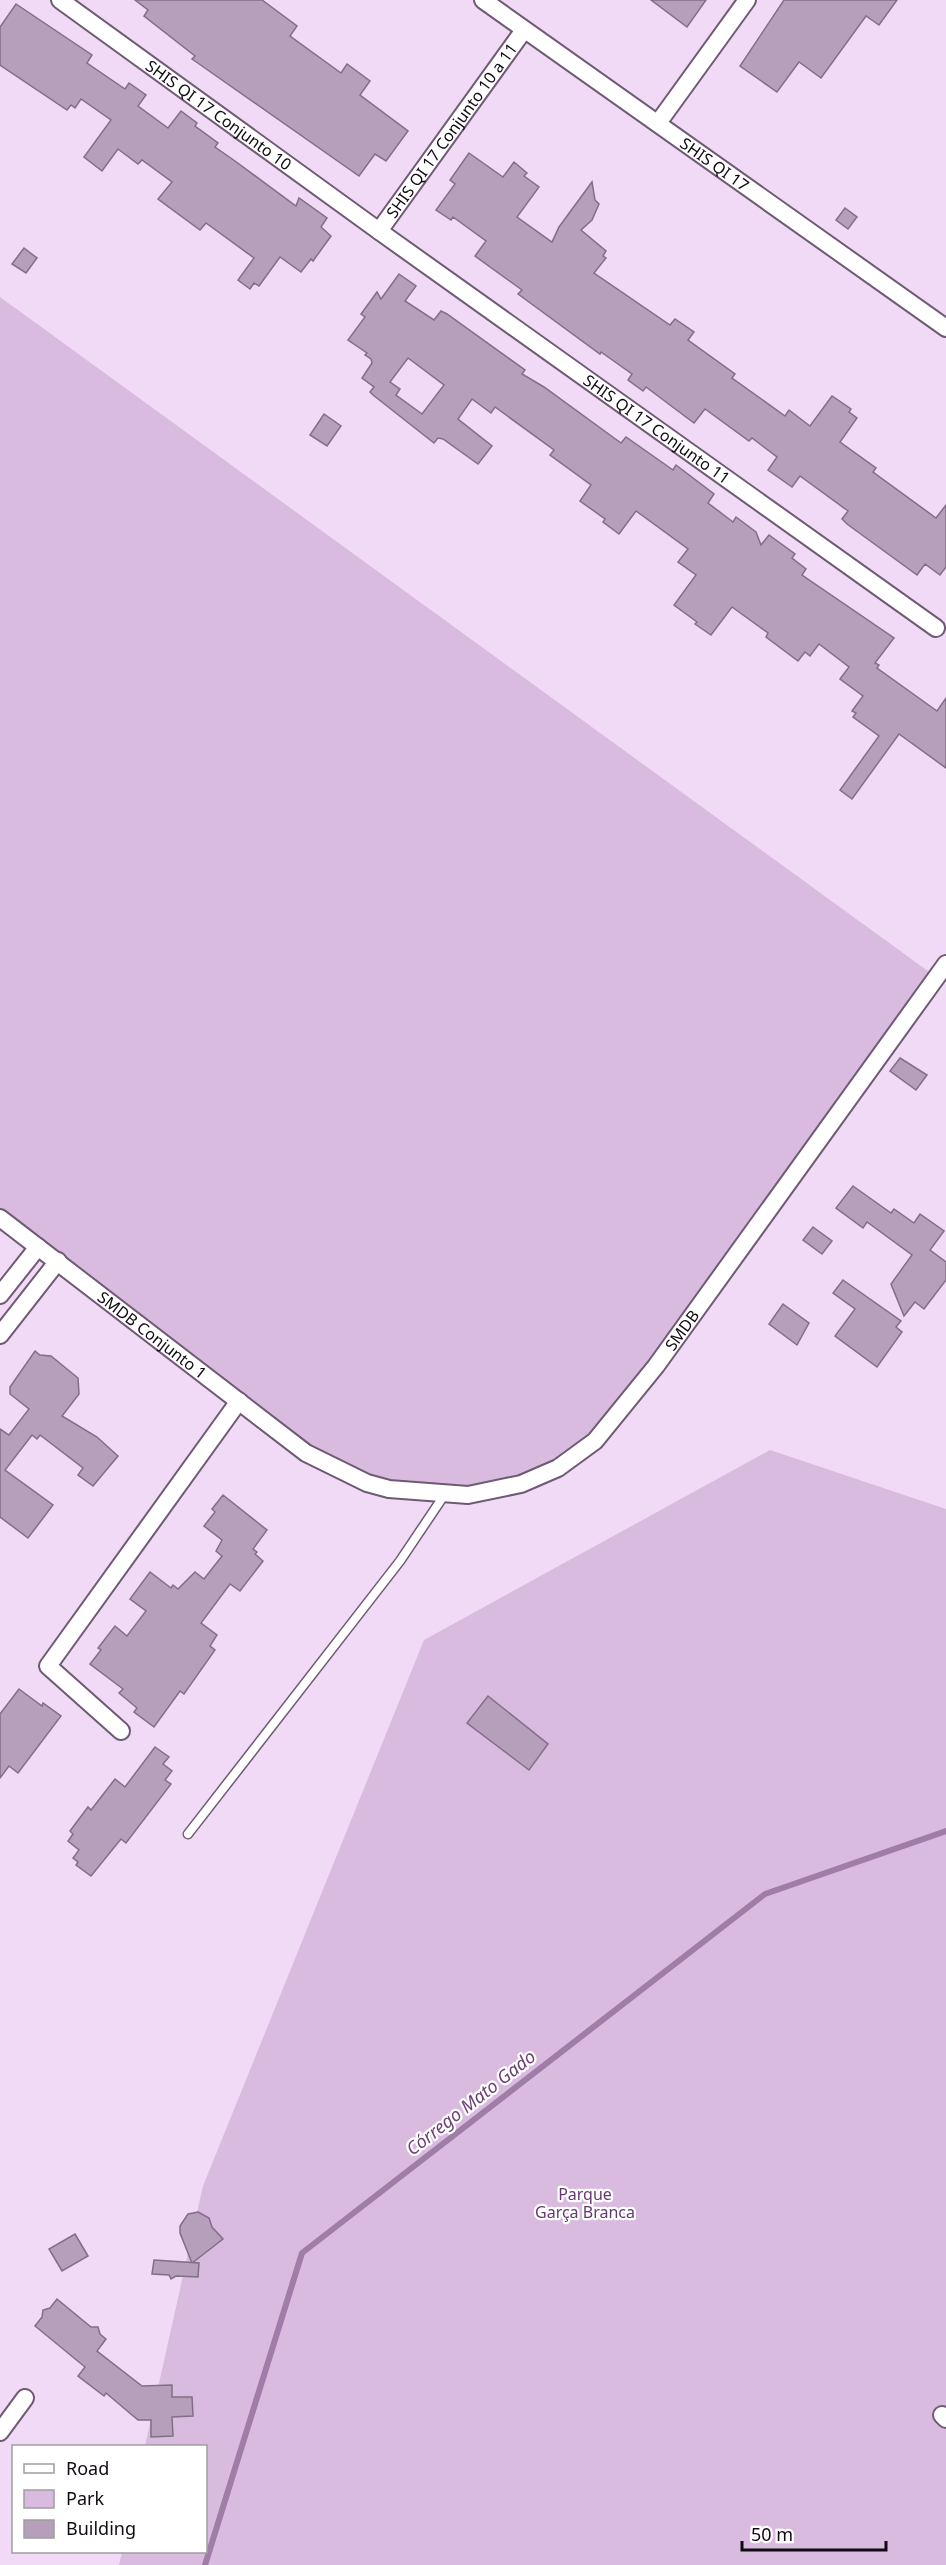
<svg xmlns="http://www.w3.org/2000/svg" width="946" height="2565" font-family="'Noto Sans',sans-serif">
<rect width="100%" height="100%" fill="#f1daf6"/>
<g fill="#d9bbe0">
<path d="M0,297L936,977L595,1441L558,1468L468,1495L389,1489L305,1453L0,1217Z"/>
<path d="M770,1450L946,1509V2565H119L122,2552H206V2446H145L203,2186L424,1640Z"/>
</g>
<g fill="none" stroke-linecap="round" stroke-linejoin="round">
<path stroke="#9f7da6" stroke-width="6" d="M205,2565L302,2253L765,1894L946,1831"/>
</g>
<g fill="#b59fba" stroke="#826e87" stroke-width="1.5" fill-rule="evenodd">
<path d="M135,0H262L297,26L290,36L341,73L347,64L370,81L360,95L408,131L386,161L375,154L359,176L192,59L195,56L144,16L148,10Z"/>
<path d="M651,0H706L687,27Z"/>
<path d="M784,0H897L879,25L866,16L821,78L799,62L777,92L740,66Z"/>
<path d="M16,4L92,55L87,63L125,89L129,83L146,95L138,106L168,128L181,111L197,123L195,126L218,143L215,147L235,161L296,206L299,198L327,218L321,227L331,236L313,261L311,259L301,272L280,257L259,286L254,283L250,289L238,280L254,258L206,223L200,230L158,199L172,182L142,160L138,164L118,149L102,171L84,157L111,120L81,99L75,108L71,105L67,110L0,65V27Z"/>
<path d="M469,153L503,177L514,162L527,173L524,176L539,187L517,217L552,242L559,227L592,182L595,200L599,204L592,220L581,230L606,251L603,256L606,258L594,273L670,325L675,319L694,332L688,340L735,374L732,378L785,416L789,410L810,426L832,396L851,409L849,412L857,418L840,442L876,468L873,472L936,518L946,505V567L940,575L925,564L917,575L847,524L842,519L848,511L800,476L792,487L768,470L777,457L752,438L749,441L705,409L694,423L646,387L643,391L628,380L632,374L601,352L600,354L518,294L522,290L475,256L486,241L453,217L451,220L436,210L455,184L450,180Z"/>
<path d="M845,208L857,217L848,229L836,220Z"/>
<path d="M24,248L37,258L26,273L12,264Z"/>
<path d="M399,274L416,286L405,301L434,320L441,311L447,314L525,370L522,374L544,387L621,443L626,437L673,470L676,465L714,494L708,503L733,522L736,517L756,532L761,545L769,535L795,554L792,558L806,569L802,575L894,638L875,663L879,665L877,668L937,711L946,698V768L899,734L852,799L840,790L879,736L853,717L856,713L852,711L863,696L840,679L849,667L819,644L810,656L805,652L798,661L766,637L768,633L732,607L711,635L695,624L697,622L674,605L696,575L678,562L688,549L636,511L619,534L603,522L605,519L580,501L591,485L550,455L554,450L495,407L491,413L472,399L458,419L492,446L478,464L443,439L438,438L434,443L373,395L370,392L374,387L362,378L372,363L371,359L365,355L367,353L348,340L365,317L361,314L377,292L381,299ZM408,358L444,385L422,414L396,395L400,389L390,382Z"/>
<path d="M324,414L341,426L327,446L310,435Z"/>
<path d="M900,1058L927,1075L916,1090L890,1071Z"/>
<path d="M853,1186L891,1213L894,1209L914,1223L920,1214L944,1231L930,1250L946,1262V1280L924,1309L915,1302L904,1316L891,1284L912,1255L867,1222L863,1228L836,1208Z"/>
<path d="M813,1227L832,1241L822,1254L803,1240Z"/>
<path d="M843,1280L901,1321L896,1327L902,1332L877,1367L835,1336L855,1309L833,1293Z"/>
<path d="M783,1304L809,1323L797,1345L769,1324Z"/>
<path d="M35,1351L40,1355L51,1356L78,1378L79,1394L62,1416L97,1437L118,1456L93,1486L78,1475L83,1468L40,1435L37,1439L32,1435L5,1470L53,1505L28,1538L0,1517V1429L9,1435L29,1409L10,1394V1387Z"/>
<path d="M223,1495L267,1530L253,1549L257,1552L255,1554L263,1561L240,1591L230,1584L201,1623L217,1635L210,1646L215,1650L184,1694L180,1691L154,1727L134,1712L137,1708L119,1693L123,1689L90,1664L101,1650L98,1648L115,1626L127,1636L146,1611L130,1599L150,1572L171,1588L173,1585L178,1589L195,1572L204,1579L222,1556L216,1551L222,1540L204,1526L215,1512L212,1509Z"/>
<path d="M19,1689L42,1706L43,1703L61,1716L18,1773L9,1766L0,1778V1714Z"/>
<path d="M488,1696L548,1744L529,1770L467,1723Z"/>
<path d="M155,1747L169,1757L163,1764L172,1771L165,1780L171,1784L126,1843L121,1839L91,1876L76,1865L78,1862L73,1858L79,1850L68,1841L73,1834L70,1831L88,1807L91,1810L115,1779L125,1787Z"/>
<path d="M198,2212L209,2218L212,2227L223,2239L192,2263L180,2233V2226L188,2214Z"/>
<path d="M75,2234L88,2256L62,2271L49,2249Z"/>
<path d="M154,2260L199,2263L198,2277L176,2276L171,2279L169,2275L152,2274Z"/>
<path d="M57,2299L91,2327H98L100,2334L106,2339L97,2351L142,2386L172,2385V2397H192L193,2416L172,2417L173,2436L151,2437V2420H138L106,2393L104,2396L78,2376L85,2367L35,2326L42,2317L43,2310L50,2308Z"/>
</g>
<g fill="none" stroke-linecap="round" stroke-linejoin="round">
<g stroke="#6e5a72" stroke-width="11">
<path id="service" d="M188,1834L400,1561L445,1494"/>
</g>
<g stroke="#6e5a72" stroke-width="20">
<g id="minor">
<path id="s1" d="M60,0L379,231L936,628"/>
<path id="s2" d="M483,0L946,328"/>
<path d="M658,123L747,0"/>
<path id="s3" d="M379,231L524,30"/>
<path id="s4" d="M0,1218L306,1453L367,1483L389,1489L468,1495L521,1484L558,1468L595,1441L656,1366L946,964"/>
<path d="M0,1295L38,1247"/>
<path d="M0,1335L58,1261"/>
<path d="M121,1731L48,1666L239,1401"/>
<path d="M942,2415L946,2419"/>
<path d="M0,2432L25,2398"/>
</g>
</g>
<use href="#service" stroke="#fff" stroke-width="8"/>
<use href="#minor" stroke="#fff" stroke-width="16"/>
</g>
<g text-anchor="middle" stroke-width="4.5" stroke-linejoin="round" paint-order="stroke">
<g font-size="16" fill="#110a13" stroke="#fff">
<text dy="6" stroke="none"><textPath href="#s1" startOffset="196">SHIS QI 17 Conjunto 10</textPath></text>
<text dy="6" stroke="none"><textPath href="#s3" startOffset="124">SHIS QI 17 Conjunto 10 a 11</textPath></text>
<text dy="6" stroke="none"><textPath href="#s2" startOffset="284">SHIS QI 17</textPath></text>
<text dy="6" stroke="none"><textPath href="#s1" startOffset="735">SHIS QI 17 Conjunto 11</textPath></text>
<text dy="6" stroke="none"><textPath href="#s4" startOffset="837">SMDB</textPath></text>
<text dy="6" stroke="none"><textPath href="#s4" startOffset="192">SMDB Conjunto 1</textPath></text>
</g>
<g font-size="16" fill="#653970" stroke="#fff">
<text x="585" y="2200">Parque<tspan x="585" dy="18">Garça Branca</tspan></text>
</g>
<g font-size="18" font-style="italic" fill="#6c3f76" stroke="#fff">
<text transform="translate(471 2103) rotate(-38)" y="6">Córrego Mato Gado</text>
</g>
</g>
<rect x="12" y="2445" width="195" height="108" fill="#ffffff" stroke="#a09da1" stroke-width="1.5"/>
<rect x="24" y="2464" width="30" height="9" fill="#ffffff" stroke="#a09da1" stroke-width="1.5"/>
<text x="66" y="2475" font-size="18" fill="#110a13">Road</text>
<rect x="24" y="2490" width="30" height="18" fill="#d9bbe0" stroke="#a09da1" stroke-width="1.5"/>
<text x="66" y="2505" font-size="18" fill="#110a13">Park</text>
<rect x="24" y="2520" width="30" height="18" fill="#b59fba" stroke="#a09da1" stroke-width="1.5"/>
<text x="66" y="2535" font-size="18" fill="#110a13">Building</text>
<path d="M742 2541v9h144v-9" fill="none" stroke="#110a13" stroke-width="3"/>
<text x="751" y="2541" font-size="18" fill="#110a13" stroke="#ffffff" stroke-width="4.5" paint-order="stroke">50 m</text>
</svg>
